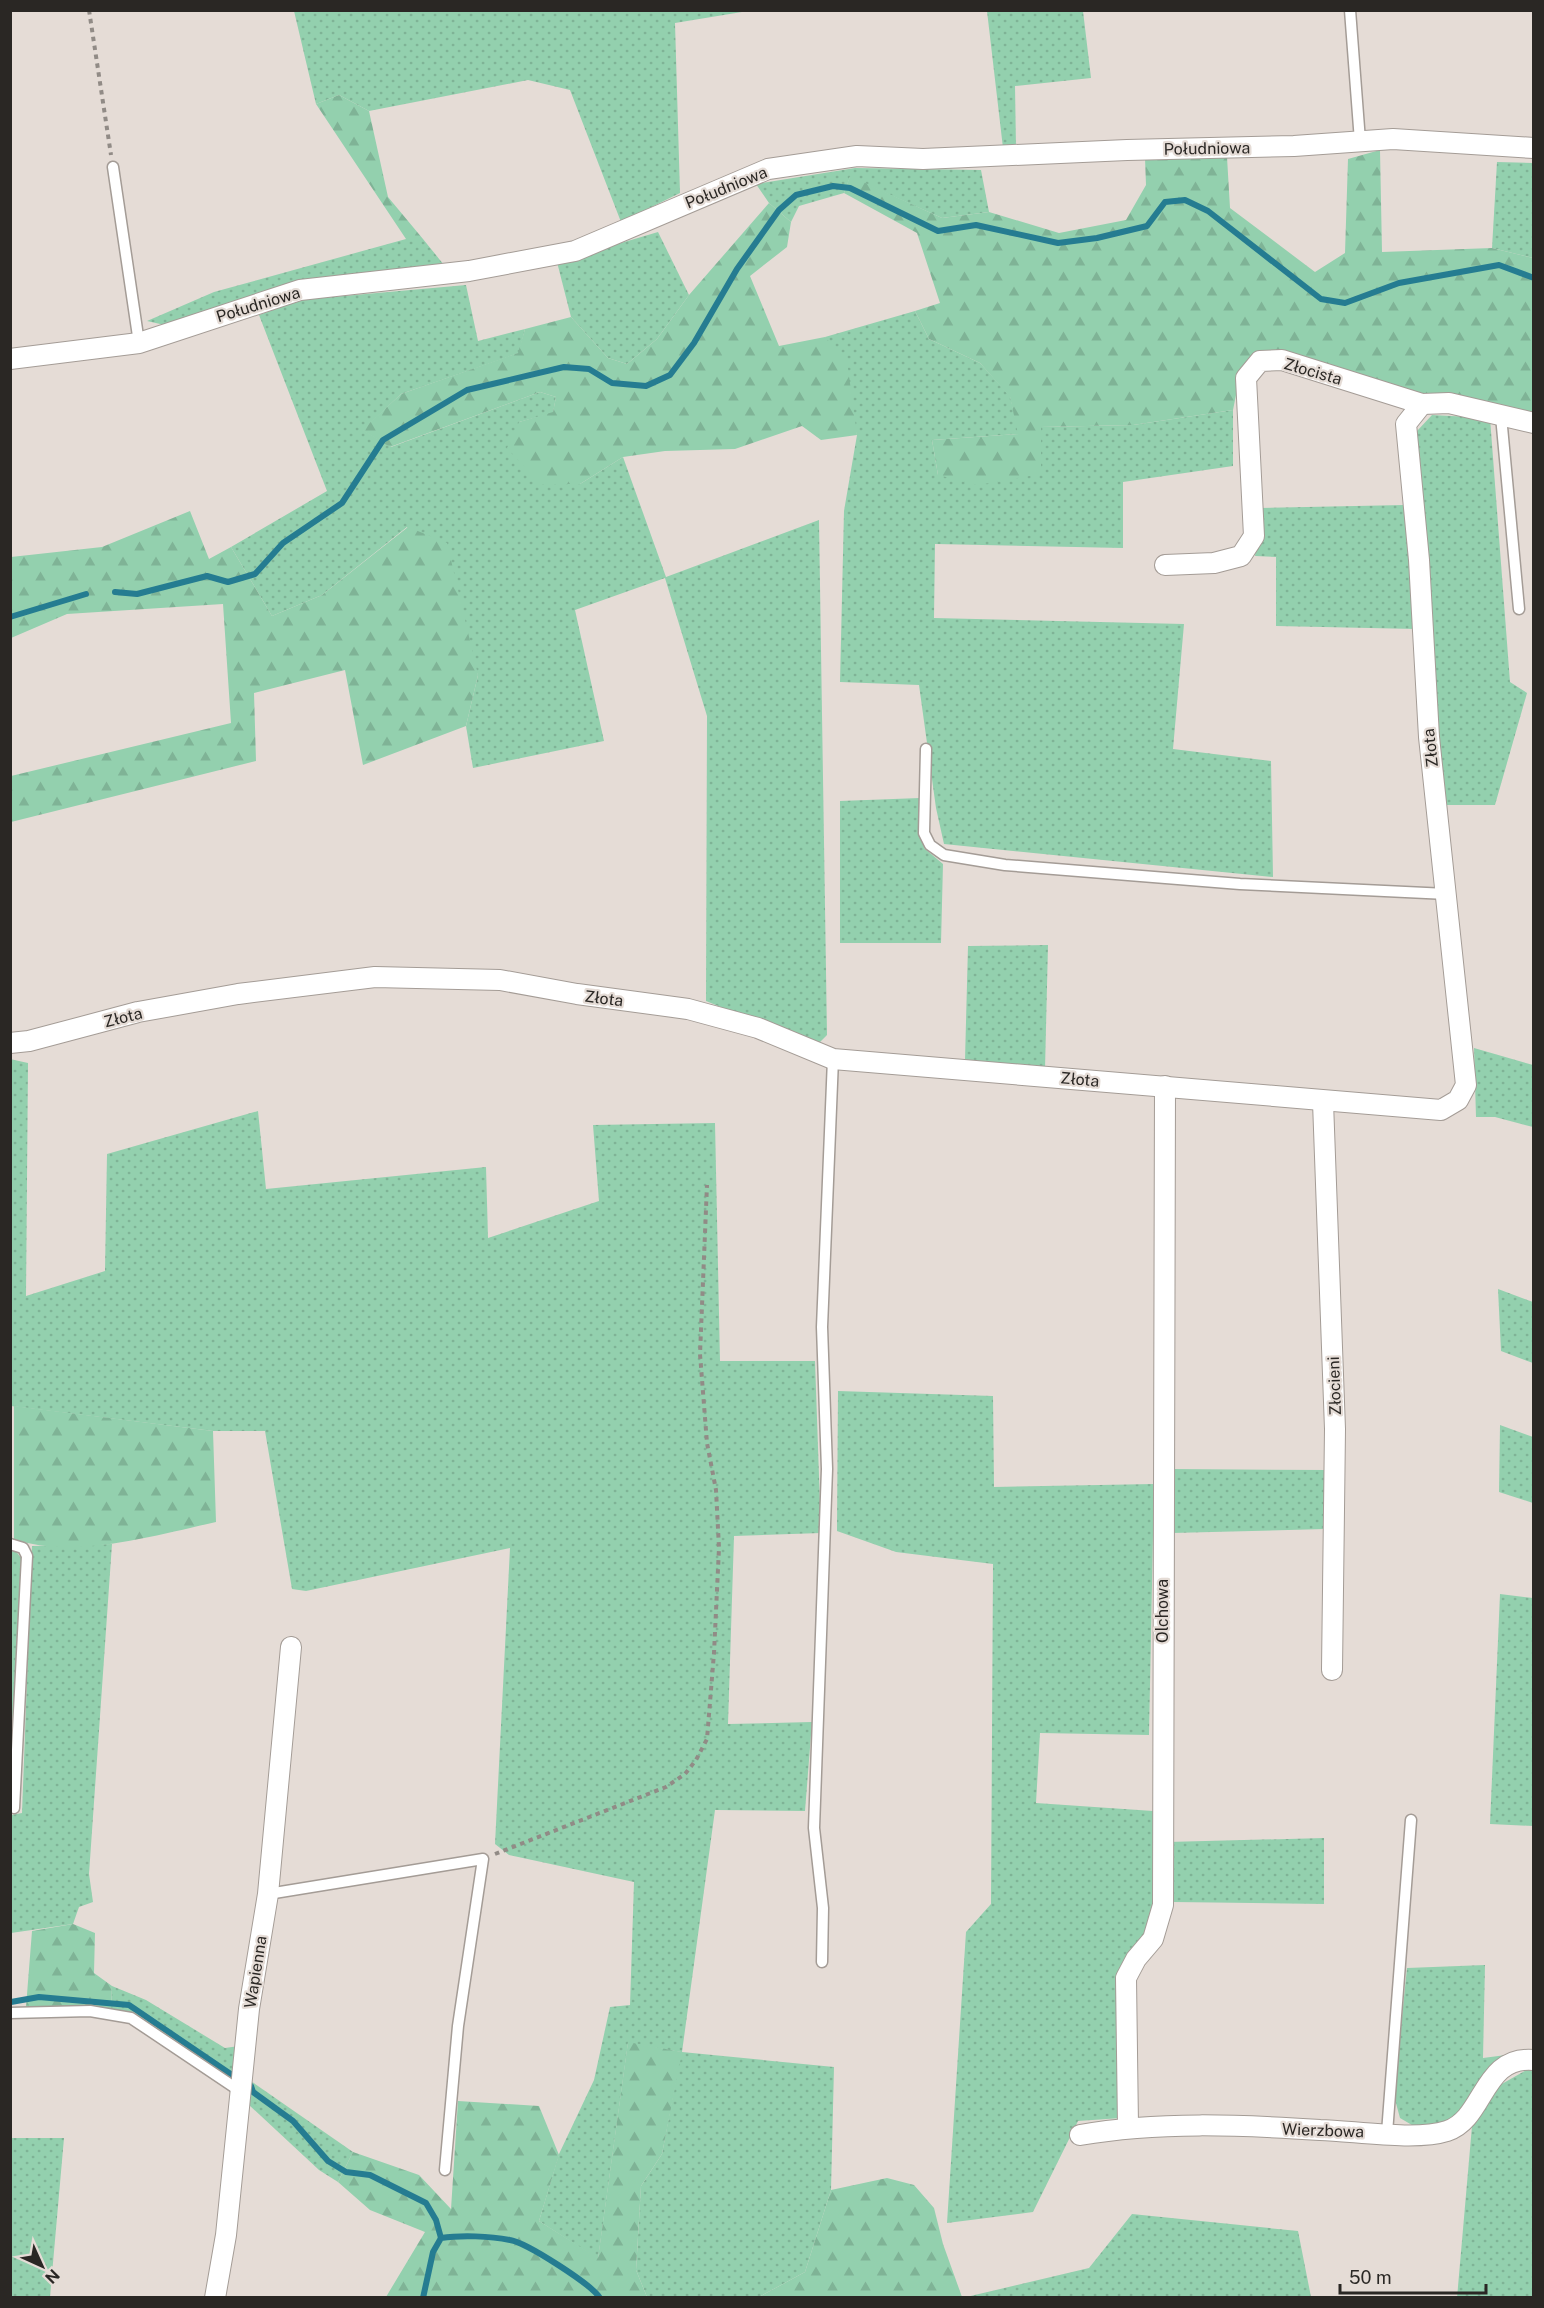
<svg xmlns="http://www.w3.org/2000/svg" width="1544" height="2308" font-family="'Public Sans',sans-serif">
<defs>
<pattern id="grass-dots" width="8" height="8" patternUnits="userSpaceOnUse" patternTransform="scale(1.5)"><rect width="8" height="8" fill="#93d0ae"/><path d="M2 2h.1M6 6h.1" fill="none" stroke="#7fb396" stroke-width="1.8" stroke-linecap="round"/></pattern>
<pattern id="forest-firs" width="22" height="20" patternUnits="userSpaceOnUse" patternTransform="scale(1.5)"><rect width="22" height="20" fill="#93d0ae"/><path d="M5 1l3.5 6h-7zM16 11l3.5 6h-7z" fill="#7fb396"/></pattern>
</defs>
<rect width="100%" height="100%" fill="#e5dcd6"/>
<g fill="url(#grass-dots)">
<path d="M294,11H748L675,23L680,193L621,222L570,90L528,80L369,111L339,95L316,104Z"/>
<path d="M987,11H1083L1091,78L1015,86L1016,148H1003Z"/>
<path d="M1497,162L1533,163V258L1492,248Z"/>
<path d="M855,168L981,170L989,212L942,218L850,177L844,193L799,206L791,222L769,203L756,184Z"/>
<path d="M658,232L689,295L657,339L627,364L608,358L571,317L557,262Z"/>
<path d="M406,239H423L444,265L169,326L147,321L214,292Z"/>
<path d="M466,285L478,341L525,329L519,353L401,394L363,430L391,447L540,392L556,397L553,413L519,422L580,484L623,457L666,577L819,520L827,1035L816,1046L706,1001L707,716L665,578L575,610L604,741L473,768L466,726L478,675L407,527L322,595L272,616L231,547L327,491L259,315L299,300Z"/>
<path d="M915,311L929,339L980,363L1010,396L1019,434L932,440L938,475L1041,427L1133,425L1233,410V466L1123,482V548L935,544L934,618L1184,624L1173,749L1271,761L1273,877L944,844L936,808L919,685L840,682L844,511L857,435L825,337Z"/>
<path d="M1432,415L1490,418L1510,682L1527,693L1495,805H1444L1417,431Z"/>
<path d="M1404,505L1416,629L1276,626V557L1255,556L1260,508Z"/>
<path d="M920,798L924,848L943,864L941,943H840V801Z"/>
<path d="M1048,945L1045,1069L965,1060L968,946Z"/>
<path d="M1474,1048L1533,1065V1127L1495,1117H1476Z"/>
<path d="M10,1059L28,1063L26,1296L105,1271L107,1154L258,1111L266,1189L486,1167L488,1238L599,1201L593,1125L715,1123L720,1361H815L821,1533L734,1536L728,1724L812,1722L805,1811L715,1810L682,2052L834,2067L831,2190L805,2272L759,2297H647L636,2270L641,2186L662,2154L681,2052L628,2043L598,2259L539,2221L559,2154L594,2080L610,2007L630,2005L634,1882L509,1855L495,1844L510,1548L306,1591L292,1589L265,1431H213L11,1406Z"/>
<path d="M1498,1289L1533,1302V1363L1501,1351Z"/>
<path d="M838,1391L993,1396L994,1487L1154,1484L1149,1735L1040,1733L1036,1803L1153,1811L1155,1902L1148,1933L1121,1965V2118L1078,2121L1033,2212L947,2223L966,1932L991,1904L993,1564L896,1552L837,1531Z"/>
<path d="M1500,1425L1533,1437V1503L1499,1492Z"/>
<path d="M1172,1469L1328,1470L1325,1529L1172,1533Z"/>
<path d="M112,1544L89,1874L93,1902L79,1907L73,1924L11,1933V1815L22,1813L32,1546Z"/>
<path d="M10,1550H15L21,1558L11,1752Z"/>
<path d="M1500,1594L1533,1598V1826L1490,1824Z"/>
<path d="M1324,1838V1904L1173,1902L1167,1842Z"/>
<path d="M1485,1965L1483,2058L1506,2055L1464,2110L1447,2125L1417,2128L1400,2118L1394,2096L1407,1968Z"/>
<path d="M112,1986L146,2000L225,2048L239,2046L234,2082L111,2011Z"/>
<path d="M1528,2069H1533V2297L1457,2298L1472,2126L1500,2085Z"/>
<path d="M248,2079L353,2152L338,2182L319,2170L248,2104Z"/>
<path d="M11,2138H64L50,2297H11Z"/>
<path d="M1132,2214L1298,2231L1311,2297L962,2298L1089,2268Z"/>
</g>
<g fill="url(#forest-firs)">
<path d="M339,95L369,111L388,197L423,239H406L316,104Z"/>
<path d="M1380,150L1382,252L1492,248L1533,258V415L1419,396L1276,351L1240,375L1233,410L1133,425L1041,427V474L978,485L938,475L932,440L1018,434L1010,397L980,363L929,339L915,311L940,303L917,233L844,193L850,176L942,218L989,212L1059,233L1126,220L1146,185L1145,158L1227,157L1230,208L1315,272L1345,253L1348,159Z"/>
<path d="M769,203L791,222L787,247L750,276L779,346L825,337L847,361L857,435L821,440L802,426L735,449L665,451L623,457L580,484H540L507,448L519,422L553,412L556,397L540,392L390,447L362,430L401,394L518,353L525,329L571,317L608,358L627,364L657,339L689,295Z"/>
<path d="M190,511L209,559L231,547L272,616L322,595L408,527L447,543L478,675L466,726L363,765L345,670L254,693L256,761L11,822V776L231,723L223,604L67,614L11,638V557L102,547Z"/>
<path d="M14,1406L213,1431L216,1522C157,1535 72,1560 14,1539Z"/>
<path d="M73,1924L95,1933L94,1973L112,1986L111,2011L26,2007L32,1931Z"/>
<path d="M628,2042L682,2052L662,2154L641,2186L636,2270L647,2297H386L425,2232L370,2210L338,2182L353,2152L419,2175L451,2209L458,2101L539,2106L559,2155L539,2221L598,2258Z"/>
<path d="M887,2178L914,2185L934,2208L943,2244L962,2297H759L805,2272L831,2190Z"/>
</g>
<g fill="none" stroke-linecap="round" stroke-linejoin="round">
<g stroke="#257c91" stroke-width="6">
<path d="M115,592L137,594L207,576L228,582L255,574L283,543L342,503L383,440L467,390L564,367L589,369L612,383L646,386L670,375L694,343L737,269L779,210L796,195L833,186L850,188L938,231L976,225L1058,243L1097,238L1147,226L1165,202L1185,200L1208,211L1321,299L1345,303L1399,283L1499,265L1534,278"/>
<path d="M10,617L86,594"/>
<path d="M11,2002L39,1997L129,2005L235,2077"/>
<path d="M251,2086L253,2092L293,2121L328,2161L346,2172L370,2175L426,2203L436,2220L441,2238"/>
<path d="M423,2298L433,2252L441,2238C461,2235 490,2236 510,2240C527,2243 591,2284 600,2298"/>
</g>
<g stroke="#a49c96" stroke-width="13">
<g id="lane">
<path d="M1350,10L1360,141"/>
<path d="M113,167L139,343"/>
<path d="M1501,416L1519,609"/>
<path d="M926,749L924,833L930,845L944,855L1005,865L1240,884L1447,894"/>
<path d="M10,1544L23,1548L27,1556L14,1808"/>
<path d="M268,1894L483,1859L458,2026L445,2170"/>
<path d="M822,1962L823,1908L814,1828L827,1469L822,1327L833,1059"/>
<path d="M10,2013L90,2011L131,2018L240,2091"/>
<path d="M1387,2133L1411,1820"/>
</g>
</g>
<g stroke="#a49c96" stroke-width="22">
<g id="street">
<path d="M10,359L139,343L300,290L469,271L575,251L768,169L857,156L923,159L1127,150L1294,146L1393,139L1534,148"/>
<path d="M1165,565L1214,563L1241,556L1254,536L1246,378L1260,361L1282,360L1422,404L1449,403L1534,423"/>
<path d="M10,1043L29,1041L138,1012L238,994L375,977L500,980L577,994L688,1009L758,1028L833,1059L1441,1110L1458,1100L1466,1085L1429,737L1419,560L1406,424L1422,404"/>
<path d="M1323,1102L1335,1429L1332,1670"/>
<path d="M1128,2126L1126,1978L1136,1959L1153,1939L1163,1905L1165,1086"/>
<path d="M1080,2135C1158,2121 1241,2125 1320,2130C1355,2131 1416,2141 1447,2131C1485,2119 1482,2055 1534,2060"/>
<path d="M215,2298L226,2235L249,2009L268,1894L291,1647"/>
</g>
</g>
<g stroke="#918b86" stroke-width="4" stroke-dasharray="4.5 4.5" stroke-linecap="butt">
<path d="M89,10L111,155"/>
<path d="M495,1854L666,1787L685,1774L696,1760L707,1739L714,1653L719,1548L716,1490L707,1443L700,1354L707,1185"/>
</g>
<use href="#lane" stroke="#fff" stroke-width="10"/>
<use href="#street" stroke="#fff" stroke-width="20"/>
</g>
<g text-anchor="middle" stroke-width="4.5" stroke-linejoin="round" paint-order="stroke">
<g font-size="16" fill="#2a2724" stroke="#e5dcd6">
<text transform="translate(1207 148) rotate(-1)" y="6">Południowa</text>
<text transform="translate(726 187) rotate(-22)" y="6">Południowa</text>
<text transform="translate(258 304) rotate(-17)" y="6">Południowa</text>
<text transform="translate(1313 371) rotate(16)" y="6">Złocista</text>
<text transform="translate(1430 748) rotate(-96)" y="6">Złota</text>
<text transform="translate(604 998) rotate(7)" y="6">Złota</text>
<text transform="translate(123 1017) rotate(-14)" y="6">Złota</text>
<text transform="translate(1080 1079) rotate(5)" y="6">Złota</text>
<text transform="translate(1334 1386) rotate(-92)" y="6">Złocieni</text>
<text transform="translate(1162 1611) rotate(-90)" y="6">Olchowa</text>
<text transform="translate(255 1972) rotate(-81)" y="6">Wapienna</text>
<text transform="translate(1323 2130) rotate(2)" y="6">Wierzbowa</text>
</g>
</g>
<rect width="1544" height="2308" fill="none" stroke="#2a2724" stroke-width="24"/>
<g transform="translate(42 2266) rotate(135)" stroke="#e5dcd6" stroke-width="4.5" paint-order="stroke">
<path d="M0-4.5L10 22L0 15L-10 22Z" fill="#2a2724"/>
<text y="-9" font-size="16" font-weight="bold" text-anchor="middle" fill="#2a2724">N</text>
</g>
<path d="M1340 2284v9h146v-9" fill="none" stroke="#2a2724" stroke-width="3"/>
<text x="1349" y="2284" font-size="18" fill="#2a2724" stroke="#e5dcd6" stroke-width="4.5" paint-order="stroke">50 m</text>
</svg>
